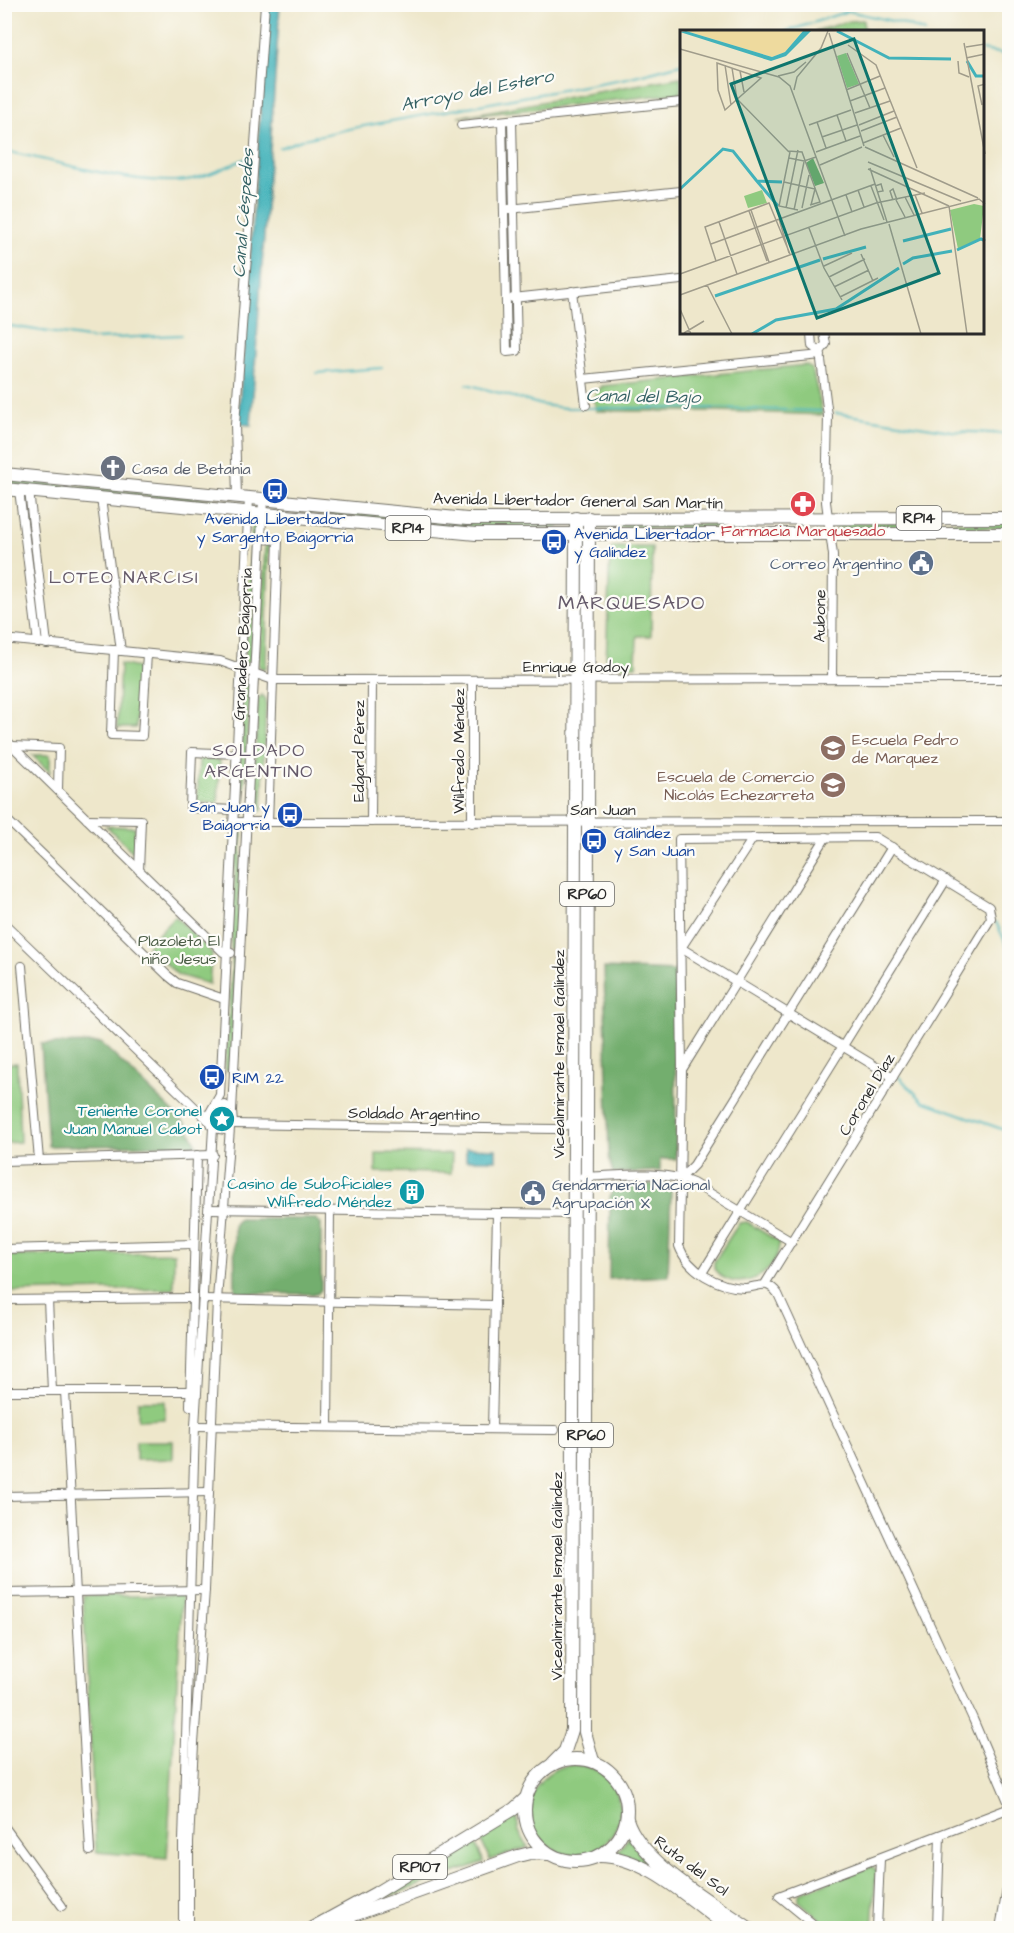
<svg xmlns="http://www.w3.org/2000/svg" width="1014" height="1933" font-family="'Architects Daughter',sans-serif">
<rect width="100%" height="100%" fill="#fdfcf7"/>
<filter id="ink" filterUnits="userSpaceOnUse"><feTurbulence type="fractalNoise" baseFrequency=".0167" numOctaves="2"/><feDisplacementMap in="SourceGraphic" scale="12" xChannelSelector="R" yChannelSelector="G"/><feConvolveMatrix kernelMatrix="1 2 1 2 8 2 1 2 1" color-interpolation-filters="sRGB"/></filter>
<filter id="wash" filterUnits="userSpaceOnUse"><feTurbulence type="fractalNoise" baseFrequency=".008" numOctaves="4" result="noise"/><feDisplacementMap in="SourceGraphic" scale="24" xChannelSelector="R" yChannelSelector="G"/><feGaussianBlur stdDeviation="1.35" result="paint"/><feColorMatrix in="noise" values="0 0 0 0 0 0 0 0 0 0 0 0 0 0 0 0 0 1.4 0 .05"/><feComposite in="paint" operator="in"/></filter>
<g filter="url(#wash)">
<rect width="100%" height="100%" fill="#eee7cb"/>
<g fill="#8fca7f" stroke="#5d7a55" stroke-width="1.5">
<path d="M863,20L864,31H815L850,21Z"/>
<path d="M681,77V93L458,117Z"/>
<path d="M508,129L511,199H509L506,130Z"/>
<path d="M508,218H511V291L510,290Z"/>
<path d="M806,365L812,369L823,415L719,411H596L594,396L602,386Z"/>
<path d="M4,479L237,502L238,504L5,485Z"/>
<path d="M293,506L558,523V528L465,527L292,511Z"/>
<path d="M254,520L258,523L251,661L248,664L245,661L252,523Z"/>
<path d="M835,522H1010L1009,528H836Z"/>
<path d="M598,524H754L755,525L753,528H599Z"/>
<path d="M269,542L266,667L263,669L259,666L265,543Z"/>
<path d="M613,547H652L651,636H637L636,666H608L606,664L610,551Z"/>
<path d="M120,664L138,668L136,728H117Z"/>
<path d="M246,681L250,684L243,814L240,817L237,814L244,683Z"/>
<path d="M262,695L266,699L262,810L256,813L253,808L258,699Z"/>
<path d="M32,755H50V772Z"/>
<path d="M199,759L220,760L218,803L197,802Z"/>
<path d="M106,826L135,827L134,853Z"/>
<path d="M239,831L242,833L237,948L233,951L231,948L237,833Z"/>
<path d="M175,916L212,953L209,984L178,975L147,946Z"/>
<path d="M233,955L236,957L231,1068L227,1071L225,1069Z"/>
<path d="M17,1063L20,1142L5,1143V1064Z"/>
<path d="M376,1153L452,1154L451,1173L376,1172Z"/>
<path d="M579,1198H582L579,1723H577Z"/>
<path d="M747,1222L779,1242C780,1275 735,1297 714,1269V1262L739,1223Z"/>
<path d="M174,1253V1289L5,1292V1256Z"/>
<path d="M138,1401H165V1419L138,1420Z"/>
<path d="M136,1441H173V1459L136,1460Z"/>
<path d="M83,1596H182L167,1858L96,1852Z"/>
<circle cx="575" cy="1810" r="45"/>
<path d="M516,1813L519,1832L528,1847L490,1860L479,1836Z"/>
<path d="M629,1837L640,1854L661,1869L618,1852Z"/>
<path d="M474,1840L484,1862L375,1901Z"/>
<path d="M872,1866L876,1871L872,1928H831L799,1901V1893Z"/>
</g>
<g fill="#73ae6e" stroke="#4f6c4c" stroke-width="1.5">
<path d="M604,968L675,971L676,1159H660V1171L613,1173L609,1158Z"/>
<path d="M101,1043L186,1124L197,1145L48,1146L41,1044Z"/>
<path d="M660,1184L671,1191L668,1276L609,1279L610,1198L613,1186Z"/>
<path d="M239,1219H316L321,1224V1290L317,1294L239,1293L235,1290L234,1224Z"/>
</g>
<g fill="#42b2ba" stroke="#366e72" stroke-width="1.5">
<path d="M268,5H280L251,425L238,424Z"/>
<path d="M466,1148L496,1149V1160H466Z"/>
</g>
<g fill="none" stroke-linecap="round" stroke-linejoin="round">
<g stroke="#42b2ba" stroke-width="2">
<path d="M785,32L848,11L901,23L925,32"/>
<path d="M982,50L1010,55"/>
<path d="M279,148L304,139L353,128L627,78L681,64"/>
<path d="M4,151C55,160 143,189 192,179C212,175 228,166 247,158"/>
<path d="M4,325L93,339L181,335"/>
<path d="M317,373L382,368"/>
<path d="M467,384L542,405L565,408H719L821,411"/>
<path d="M836,413L951,431L1010,434"/>
<path d="M996,922L1010,952"/>
<path d="M899,1077L923,1101L1010,1132"/>
</g>
</g>
</g>
<g filter="url(#ink)">
<g fill="none" stroke-linecap="round" stroke-linejoin="round">
<g stroke="#6f6d63" stroke-width="10">
<g id="street">
<path d="M502,121L507,352L517,351L512,120"/>
<path d="M461,125L681,102"/>
<path d="M509,209L681,191"/>
<path d="M572,291L586,405"/>
<path d="M513,298L681,280"/>
<path d="M811,333L812,346L820,352"/>
<path d="M824,333L826,344L820,352L828,416L826,502L833,555L832,678"/>
<path d="M583,379L821,355"/>
<path d="M19,490L38,643"/>
<path d="M29,491L47,644"/>
<path d="M237,497L235,425L265,4"/>
<path d="M101,498L121,651"/>
<path d="M261,539L278,540L268,822"/>
<path d="M4,639L220,661L273,680L1010,679"/>
<path d="M114,650L111,735L142,736L147,654"/>
<path d="M472,680V823"/>
<path d="M4,738L223,952L231,953"/>
<path d="M13,746L59,748L58,790"/>
<path d="M234,810L190,808L192,752L237,754"/>
<path d="M4,817L167,975L177,983L224,999"/>
<path d="M87,819L141,820L139,870"/>
<path d="M233,822L1010,821"/>
<path d="M371,822L372,680"/>
<path d="M753,838L681,948L893,1077"/>
<path d="M4,923L208,1120"/>
<path d="M22,966L39,1160"/>
<path d="M683,1068L826,837"/>
<path d="M216,1106L225,1105L232,1111L233,1124L226,1130L213,1128L208,1116L220,1095L249,498"/>
<path d="M232,1111L263,500"/>
<path d="M233,1124L557,1129L577,1120"/>
<path d="M4,1161L213,1155"/>
<path d="M583,1177C618,1176 661,1169 693,1183L792,1242"/>
<path d="M681,1178L694,1165L892,847"/>
<path d="M209,1209L574,1214"/>
<path d="M4,1249L194,1244"/>
<path d="M702,1273L946,880"/>
<path d="M765,1284L991,918L989,907L875,837L679,839L682,1070L679,1246C688,1271 718,1287 744,1288C751,1288 761,1284 767,1285C773,1287 775,1290 778,1294L973,1719L1010,1806"/>
<path d="M203,1299L495,1305"/>
<path d="M4,1300L193,1298"/>
<path d="M48,1300L52,1391"/>
<path d="M4,1391H190"/>
<path d="M65,1391L90,1851"/>
<path d="M196,1406H190L197,1155"/>
<path d="M195,1426L555,1430"/>
<path d="M328,1427L330,1211"/>
<path d="M492,1429L497,1213"/>
<path d="M4,1496L209,1492"/>
<path d="M4,1593L205,1590"/>
<path d="M4,1826L62,1906"/>
<path d="M183,1928V1842L195,1426L213,1128"/>
<path d="M189,1928V1843L194,1744L205,1590L217,1300L230,1128"/>
<path d="M818,1928L779,1896L1010,1808"/>
<path d="M877,1928L880,1859"/>
<path d="M937,1928L940,1835"/>
<path d="M1000,1928L1010,1873"/>
</g>
</g>
<g stroke="#6f6d63" stroke-width="14">
<g id="primary">
<path d="M4,474L467,519L1010,518"/>
<path d="M4,489L476,534H1010"/>
<path d="M589,518L585,1732L593,1761"/>
<circle cx="576" cy="1810" r="51"/>
<path d="M553,1763L565,1751L572,1730L576,518"/>
<path d="M627,1819C640,1862 712,1902 749,1928"/>
<path d="M599,1856C647,1856 692,1902 729,1928"/>
<path d="M337,1921L518,1856L530,1853L548,1854"/>
<path d="M312,1928L376,1893L514,1809L525,1799"/>
</g>
</g>
<use href="#street" stroke="#fff" stroke-width="8"/>
<use href="#primary" stroke="#fff" stroke-width="12"/>
</g>
</g>
<defs>
<g id="church-disc" transform="scale(1.35)"><circle r="9.5" fill="#6b7280" stroke="#fdfcf7"/><path d="M-1.2-6h2.4v3.5h3.3v2.4h-3.3V6h-2.4V-.1h-3.3v-2.4h3.3Z" fill="#fff"/></g>
<g id="bus-disc" transform="scale(1.35)"><circle r="9.5" fill="#1a4fb4" stroke="#fdfcf7"/><path d="M-5-6H5V4H4V6H2V4H-2V6H-4V4H-5ZM-3.5-4V0h7V-4ZM-3.5 1.2v1.5H-2V1.2ZM2 1.2v1.5H3.5V1.2Z" fill="#fff"/></g>
<g id="pharmacy-disc" transform="scale(1.35)"><circle r="9.5" fill="#e0444e" stroke="#fdfcf7"/><path d="M-2-6h4v4h4v4h-4v4h-4v-4h-4v-4h4Z" fill="#fff"/></g>
<g id="civic-disc" transform="scale(1.35)"><circle r="9.5" fill="#5c6f8a" stroke="#fdfcf7"/><path d="M-.6-6.5H3V-4.5H.6V-3L4-1V1h2V6H-6V1h2V-1L-.6-3ZM-1.2 2.5V6h2.4V2.5Z" fill="#fff"/></g>
<g id="school-disc" transform="scale(1.35)"><circle r="9.5" fill="#8d6e63" stroke="#fdfcf7"/><path d="M0-5L7-2L0 1L-7-2ZM-4 1L0 2.5L4 1V4Q0 6-4 4Z" fill="#fff"/></g>
<g id="sight-disc" transform="scale(1.35)"><circle r="9.5" fill="#0f9aa8" stroke="#fdfcf7"/><path d="M0-6L1.8-2.2L6-1.7L2.9 1.2L3.7 5.4L0 3.3L-3.7 5.4L-2.9 1.2L-6-1.7L-1.8-2.2Z" fill="#fff"/></g>
<g id="building-disc" transform="scale(1.35)"><circle r="9.5" fill="#0f9aa8" stroke="#fdfcf7"/><path d="M-4-6H4V6H1V3H-1V6H-4ZM-2.5-4.3h1.7v1.8h-1.7ZM.8-4.3h1.7v1.8H.8ZM-2.5-1h1.7V.8h-1.7ZM.8-1h1.7V.8H.8Z" fill="#fff"/></g>
</defs>
<g fill-rule="evenodd">
<use href="#church-disc" x="113" y="468"/>
<use href="#bus-disc" x="275" y="491"/>
<use href="#pharmacy-disc" x="803" y="504"/>
<use href="#bus-disc" x="554" y="542"/>
<use href="#civic-disc" x="921" y="563"/>
<use href="#school-disc" x="833" y="748"/>
<use href="#school-disc" x="833" y="785"/>
<use href="#bus-disc" x="290" y="815"/>
<use href="#bus-disc" x="594" y="841"/>
<use href="#bus-disc" x="212" y="1077"/>
<use href="#sight-disc" x="222" y="1119"/>
<use href="#building-disc" x="412" y="1192"/>
<use href="#civic-disc" x="533" y="1193"/>
</g>
<g text-anchor="middle" stroke-width="4.5" stroke-linejoin="round" paint-order="stroke">
<g fill="#fdfcf7" stroke="#6a6a68" stroke-width="1.5">
<rect x="896.5" y="506" width="45" height="24" rx="4.5"/>
<rect x="385.5" y="516" width="45" height="24" rx="4.5"/>
<rect x="560" y="882" width="54" height="24" rx="4.5"/>
<rect x="559" y="1423" width="54" height="24" rx="4.5"/>
<rect x="393" y="1855" width="54" height="24" rx="4.5"/>
</g>
<g font-size="15" font-weight="bold" fill="#2b2b2b">
<text x="919" y="523">RP14</text>
<text x="408" y="533">RP14</text>
<text x="587" y="899">RP60</text>
<text x="586" y="1440">RP60</text>
<text x="420" y="1872">RP107</text>
</g>
<g font-size="16" fill="#5b616d" stroke="#fdfcf7" text-anchor="start">
<text x="132" y="474">Casa de Betania</text>
</g>
<g font-size="16" fill="#2b2b2b" stroke="#fdfcf7">
<text transform="translate(578 500) rotate(1)" y="6">Avenida Libertador General San Martín</text>
<text transform="translate(819 616) rotate(-89)" y="6">Aubone</text>
<text transform="translate(242 644) rotate(-87)" y="6">Granadero Baigorria</text>
<text x="576" y="672">Enrique Godoy</text>
<text transform="translate(358 751) rotate(-90)" y="6">Edgard Pérez</text>
<text transform="translate(458 751) rotate(-90)" y="6">Wilfredo Méndez</text>
<text x="603" y="815">San Juan</text>
<text transform="translate(558 1054) rotate(-90)" y="6">Vicealmirante Ismael Galíndez</text>
<text transform="translate(866 1094) rotate(-59)" y="6">Coronel Díaz</text>
<text transform="translate(414 1113) rotate(1)" y="6">Soldado Argentino</text>
<text transform="translate(556 1576) rotate(-90)" y="6">Vicealmirante Ismael Galíndez</text>
<text transform="translate(692 1865) rotate(37)" y="6">Ruta del Sol</text>
</g>
<g font-size="16" fill="#164399" stroke="#fdfcf7" text-anchor="start">
<text x="275" y="524" text-anchor="middle">Avenida Libertador<tspan x="275" dy="18">y Sargento Baigorria</tspan></text>
<text x="574" y="539">Avenida Libertador<tspan x="574" dy="18">y Galíndez</tspan></text>
<text x="270" y="812" text-anchor="end">San Juan y<tspan x="270" dy="18">Baigorria</tspan></text>
<text x="614" y="838">Galíndez<tspan x="614" dy="18">y San Juan</tspan></text>
<text x="232" y="1083">RIM 22</text>
</g>
<g font-size="16" fill="#be3a42" stroke="#fdfcf7">
<text x="803" y="536">Farmacia Marquesado</text>
</g>
<g font-size="16" fill="#4e5e75" stroke="#fdfcf7" text-anchor="end">
<text x="902" y="569">Correo Argentino</text>
<text x="552" y="1190" text-anchor="start">Gendarmería Nacional<tspan x="552" dy="18">Agrupación X</tspan></text>
</g>
<g font-size="16" fill="#785e54" stroke="#fdfcf7" text-anchor="start">
<text x="852" y="745">Escuela Pedro<tspan x="852" dy="18">de Marquez</tspan></text>
<text x="814" y="782" text-anchor="end">Escuela de Comercio<tspan x="814" dy="18">Nicolás Echezarreta</tspan></text>
</g>
<g font-size="16" fill="#495b44" stroke="#fdfcf7">
<text x="179" y="946">Plazoleta El<tspan x="179" dy="18">niño Jesus</tspan></text>
</g>
<g font-size="16" fill="#0d838f" stroke="#fdfcf7" text-anchor="end">
<text x="202" y="1116">Teniente Coronel<tspan x="202" dy="18">Juan Manuel Cabot</tspan></text>
<text x="392" y="1189">Casino de Suboficiales<tspan x="392" dy="18">Wilfredo Méndez</tspan></text>
</g>
<g font-size="18" font-style="italic" fill="#346164" stroke="#fdfcf7">
<text transform="translate(477 90) rotate(-11)" y="6">Arroyo del Estero</text>
<text transform="translate(243 213) rotate(-86)" y="6">Canal Céspedes</text>
<text transform="translate(643 396) rotate(1)" y="6">Canal del Bajo</text>
</g>
<g font-size="18" letter-spacing="1.5" fill="#655a6a" stroke="#fdfcf7">
<text x="124" y="583">LOTEO NARCISI</text>
<text x="259" y="756">SOLDADO<tspan x="259" dy="21">ARGENTINO</tspan></text>
</g>
<g font-size="20" letter-spacing="1.5" fill="#655a6a" stroke="#fdfcf7">
<text x="632" y="609">MARQUESADO</text>
</g>
</g>
<g transform="translate(680 30)">
<rect width="304" height="304" fill="#eee7cb"/>
<path d="M166,23L179,54L167,58L157,26ZM82,160L87,173L68,178L64,166ZM294,174L304,176L300,209L278,219L270,180Z" fill="#8fca7f"/>
<path d="M133,128L144,153L135,156L126,133Z" fill="#73ae6e"/>
<path d="M6,1H123L105,22L92,27Z" fill="#eeda9e"/>
<path d="M6,1L92,27L105,22L123,1H131L106,26L91,31L0,2Z" fill="#42b2ba"/>
<path fill="none" stroke="#42b2ba" stroke-width="3" d="M157,1L209,28L271,29M287,31L296,46H305M76,150L98,176M77,151L102,152M0,159L43,119L53,121L76,150M223,211L271,199M277,220L301,209L305,211M143,229L186,217M223,234L233,228L272,221M35,266L140,230M72,304L96,290L156,279L219,238"/>
<path fill="none" stroke="#a09c8b" stroke-width="1.5" d="M149,3L184,116M284,13L305,124M168,15L196,35L237,138M286,17L305,14M0,19L99,47L110,56L165,206M167,23L190,78M286,28L305,24M278,31L279,43L289,47M37,33L81,48L45,80L38,60ZM45,35L51,75M52,38L57,69L109,122M60,41L64,62M98,46L114,42L126,32M114,60L117,47L141,18L148,1M166,60L200,46M170,71L205,58M302,75L298,56L305,54M175,83L210,71M157,85L166,111M137,92L146,118M129,95L171,80M179,95L214,81M181,101L217,87M203,105L214,127M142,107L177,95M183,113L221,98M185,117L298,168M108,121L122,122L140,172L130,175M110,122L99,176L118,180M136,122L180,106M109,128L124,131L136,127M188,132L281,171M140,135L182,117M190,138L207,192M188,139L269,176M104,152L135,159L131,175M191,156L204,190M195,156L201,154L203,161L197,162M178,160L184,177M166,165L172,182M235,165L242,183M225,167L234,185M213,170L210,161L213,159L217,170M216,170L225,187M269,176L287,304M106,178L118,120M122,178L129,145M71,180L89,232M114,180L124,132M69,181L87,231M99,189L109,223M39,192L57,244M209,194L241,304M129,198L144,238L162,270M31,214L195,154M181,224L193,251M36,231L25,197L89,173L110,224M144,236L172,223M0,244L196,173L245,163M149,247L185,229M27,255L52,304M154,257L189,240M0,265L181,199L299,169L305,174M160,267L198,248M0,279L11,304M4,303L24,291"/>
<path fill="#0f766e" fill-opacity="0.15" stroke="#0f766e" stroke-width="3" d="M174,9L259,243L137,288L51,54Z"/>
<rect width="304" height="304" fill="none" stroke="#2b2b2b" stroke-width="3"/>
</g>
<rect width="1014" height="1933" fill="none" stroke="#fdfcf7" stroke-width="24"/>
</svg>
